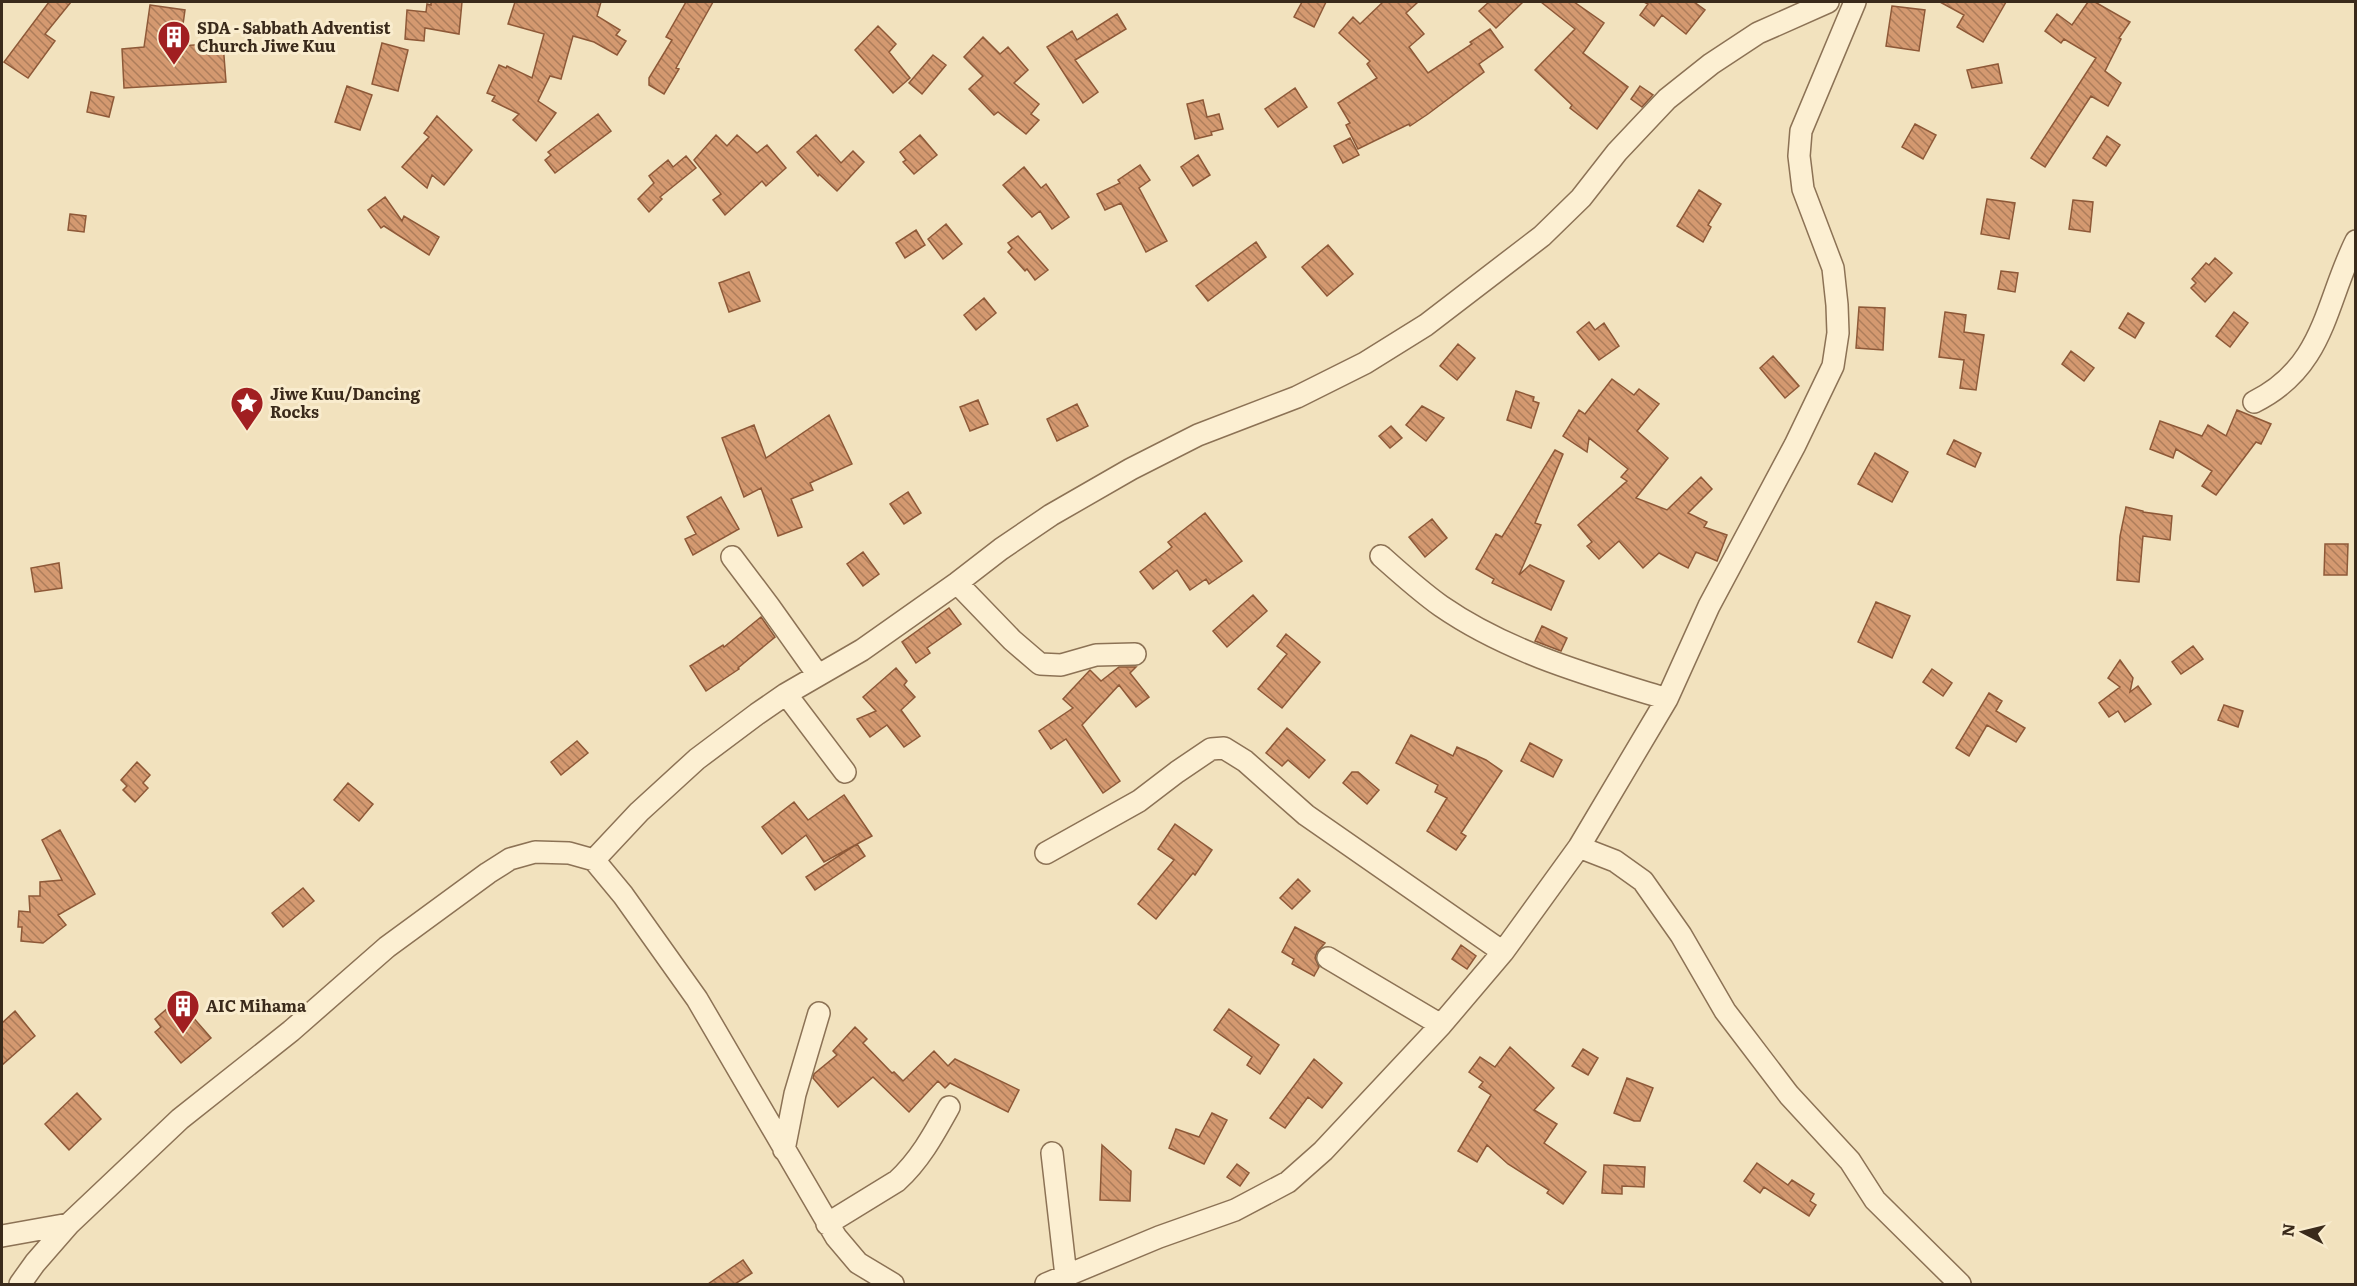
<svg xmlns="http://www.w3.org/2000/svg" width="2357" height="1286" font-family="Literata,serif">
<style>
.building{fill:url(#building-back-hatch);stroke:#8e5938;stroke-width:1.5}
.lines{fill:none;stroke-linecap:round;stroke-linejoin:round}
.minor-casing{stroke:#8c7255;stroke-width:24}
.minor{stroke:#fcefd2;stroke-width:21}
.labels{text-anchor:middle;stroke-width:6;stroke-linejoin:round;paint-order:stroke}
.poi-label{font-size:16px;font-weight:bold;fill:#3a2a1b;stroke:#f9ecce;text-anchor:start}
</style>
<defs>
<pattern id="building-back-hatch" width="6" height="6" patternUnits="userSpaceOnUse" patternTransform="scale(1.5)"><rect width="6" height="6" fill="#d49970"/><path d="M-1 5l2 2M0 0l6 6M5-1l2 2" fill="none" stroke="#ad7d5b"/></pattern>
</defs>
<rect width="100%" height="100%" fill="#f2e2be"/>
<path class="building" d="M49 2H71L45 34 55 41 28 78 4 62Z
M431 2H462L459 34 425 28 424 41 405 39 407 10 426 12 427 4 431 5Z
M515 2H601L597 16 620 30 616 35 626 41 617 55 594 42 573 36 561 79 550 76 538 101 556 113 536 141 513 120 519 114 492 101 495 96 487 93 499 65 506 68 507 66 532 78 544 34 508 24Z
M686 2H713L676 68 679 69 664 94 649 85V78L672 40 666 37Z
M1302 2H1326L1314 27 1294 17Z
M1383 2H1418L1406 13 1424 34 1409 47 1428 73 1472 44 1470 42 1490 29 1503 47 1479 64 1484 72 1428 114 1410 126 1409 124 1358 149 1346 125 1350 123 1338 103 1377 78 1367 64 1370 61 1339 33 1353 17 1360 24Z
M1489 2H1523L1496 28 1479 11Z
M1541 2H1574L1604 23 1583 53 1628 87 1597 129 1570 108 1572 105 1535 70 1575 29Z
M1644 2H1694L1705 10 1686 34 1662 15 1654 26 1640 15 1648 4Z
M1940 2H2006L1983 42 1957 27 1964 15Z
M2088 2H2095L2130 22 2119 38 2121 39 2105 71 2121 83 2108 106 2091 96 2045 167 2031 158 2096 58 2064 39 2061 43 2045 31 2057 14 2072 25Z
M150 5 185 10 180 46 223 43 226 82 124 88 122 49 144 47Z
M1892 6 1925 10 1919 51 1886 46Z
M1117 14 1126 29 1075 60 1098 92 1083 103 1047 47 1072 31 1077 40Z
M878 26 896 44 889 52 910 78 893 93 855 50Z
M983 37 1000 54 1008 47 1028 70 1014 83 1039 104 1031 114 1039 120 1026 134 998 112 994 115 969 89 983 76 964 57Z
M382 43 408 50 398 91 372 84Z
M933 55 946 65 922 94 909 83Z
M1998 64 2002 83 1972 88 1967 70Z
M347 86 372 95 360 130 335 122Z
M1640 86 1653 95 1642 107 1631 99Z
M1295 88 1307 107 1278 127 1265 109Z
M91 92 114 97 109 117 87 112Z
M1203 100 1207 117 1219 114 1223 129 1211 132 1212 135 1195 139 1187 104Z
M598 114 611 131 555 173 545 160 551 155 548 152Z
M437 116 472 150 444 185 432 175 427 188 402 167 429 137 424 133Z
M1915 124 1936 135 1923 159 1902 147Z
M716 135 727 146 737 135 757 153 767 145 786 168 766 186 762 181 725 215 713 200 721 194 694 160Z
M816 135 841 163 853 151 864 162 837 191 819 174 818 176 797 152Z
M920 135 937 155 914 174 903 162 906 160 900 152Z
M2107 136 2120 145 2106 166 2093 158Z
M1350 138 1359 155 1343 163 1334 146Z
M1198 155 1210 175 1193 186 1181 167Z
M686 156 696 168 660 197 662 199 649 212 638 199 654 183 649 176 668 160 673 167Z
M1140 165 1150 180 1139 188 1167 241 1146 252 1121 203 1105 210 1097 194 1120 183 1118 180Z
M1024 167 1041 188 1046 184 1069 217 1052 229 1040 211 1032 217 1003 185Z
M1699 190 1721 204 1708 225 1711 227 1703 242 1677 226Z
M385 197 402 221 404 216 439 237 429 255 384 226 381 228 368 210Z
M1987 199 2015 203 2009 239 1981 234Z
M2073 200 2093 202 2090 232 2069 229Z
M70 214 86 216 84 232 68 230Z
M946 224 962 244 943 259 928 239Z
M916 230 925 245 905 258 896 243Z
M1018 236 1048 270 1035 280 1027 269 1025 271 1008 252 1012 248 1008 243Z
M1256 242 1266 257 1208 301 1196 286Z
M1328 245 1353 274 1327 296 1302 267Z
M2215 258 2232 273 2205 302 2191 288 2196 283 2192 279 2206 263 2209 265Z
M2001 271 2018 273 2015 292 1998 289Z
M749 272 760 301 729 312 719 283Z
M984 298 996 313 976 330 964 315Z
M1859 307 1885 308 1883 350 1856 348Z
M1945 312 1966 315 1964 332 1984 335 1976 390 1960 388 1964 360 1939 357Z
M2234 312 2248 323 2230 347 2216 336Z
M2128 313 2144 323 2135 338 2119 328Z
M1589 322 1595 330 1604 323 1619 346 1599 360 1577 332Z
M1458 344 1475 358 1457 380 1440 366Z
M2071 351 2094 368 2084 381 2062 364Z
M1773 356 1799 386 1785 398 1760 368Z
M1612 379 1634 395 1639 389 1659 404 1637 431 1668 458 1636 498 1667 510 1701 477 1712 489 1688 513 1707 522 1704 527 1727 535 1717 561 1696 552 1688 568 1659 553 1643 568 1619 541 1599 559 1587 546 1592 542 1578 525 1627 481 1621 477 1628 469 1589 438 1587 452 1563 436 1579 410 1585 414Z
M1516 391 1534 397 1533 401 1539 403 1531 428 1507 420Z
M978 400 988 424 970 431 960 407Z
M1077 404 1088 426 1057 441 1047 419Z
M1422 406 1444 418 1426 441 1406 425Z
M2237 410 2271 424 2261 444 2256 442 2216 495 2202 486 2212 471 2176 449 2173 458 2150 449 2160 421 2202 436 2208 425 2226 436Z
M829 415 852 464 810 483 813 490 791 499 802 527 778 536 761 488 744 497 722 438 754 425 766 458Z
M1391 426 1402 438 1390 448 1379 436Z
M1954 440 1981 453 1975 467 1947 454Z
M1555 450 1563 454 1535 523 1541 525 1519 575 1530 565 1564 581 1551 610 1492 583 1494 579 1476 569 1496 534 1502 537Z
M1875 453 1908 472 1892 502 1858 484Z
M908 492 921 513 904 524 890 504Z
M721 497 739 529 693 555 685 539 696 534 687 517Z
M2126 507 2143 511V512L2172 516 2170 540 2143 536 2139 582 2117 580 2120 536Z
M1205 513 1242 561 1209 584 1206 579 1190 590 1177 570 1153 589 1140 572 1172 547 1168 542Z
M1432 519 1447 538 1425 557 1409 537Z
M2325 544H2348L2347 575H2324Z
M863 552 879 574 863 586 847 564Z
M59 563 62 588 35 592 31 568Z
M1253 595 1267 611 1227 647 1213 631Z
M1876 602 1910 616 1892 658 1858 642Z
M949 608 961 624 927 648 930 653 916 663 902 642Z
M761 617 775 637 738 668 739 669 706 691 690 666 723 645 724 647Z
M1542 626 1567 638 1561 651 1535 641Z
M1286 634 1320 662 1282 708 1258 689 1287 654 1277 646Z
M2193 646 2203 659 2181 674 2172 662Z
M2120 660 2133 678 2130 692 2138 686 2151 704 2125 722 2118 711 2109 717 2099 703 2120 687 2108 678Z
M1136 667 1130 673 1149 697 1136 707 1119 685 1082 725 1120 781 1103 793 1066 739 1051 749 1039 731 1073 708 1063 699 1090 670 1101 681 1119 667Z
M896 668 907 681 904 685 915 697 901 710 920 736 904 747 887 725 870 737 857 719 876 711 863 697Z
M1932 669 1952 683 1943 696 1923 682Z
M1989 693 2002 701 1996 711 2025 728 2016 742 1987 725 1969 756 1956 748Z
M2224 705 2243 711 2238 727 2218 720Z
M1287 728 1325 760 1309 778 1288 760 1282 766 1266 753Z
M1411 735 1453 756 1457 747 1486 760 1502 771 1461 833 1466 836 1456 850 1427 831 1447 798 1435 792 1438 785 1396 763Z
M577 741 588 753 561 775 551 762Z
M1530 743 1562 760 1553 777 1521 761Z
M137 762 150 775 143 783 148 788 135 802 123 790 127 786 121 780Z
M1352 772H1358L1379 790 1367 804 1343 783Z
M348 783 373 804 359 821 334 800Z
M844 795 872 836 824 862 806 835 782 854 762 827 794 802 808 820Z
M1175 824 1212 850 1195 875 1193 873 1156 919 1138 904 1174 860 1158 849Z
M60 830 95 894 58 915 66 925 43 943 21 941 22 927H18L19 911 30 912 29 896H40V882L62 880 42 840Z
M857 844 865 856 815 890 806 877Z
M1298 879 1310 891 1292 909 1280 898Z
M303 888 314 901 283 927 272 913Z
M1295 927 1325 943 1317 952 1315 958 1319 967 1314 976 1292 964 1294 959 1282 952Z
M1461 945 1476 956 1467 969 1452 959Z
M169 1007 175 1014 184 1007 211 1038 181 1063 155 1032 161 1027 155 1019Z
M1229 1009 1279 1045 1260 1074 1247 1065 1252 1057 1214 1030Z
M15 1011 35 1036 2 1065V1023Z
M855 1027 867 1039 863 1043 892 1073 894 1072 903 1081 934 1051 948 1066 955 1059 1019 1090 1008 1112 950 1083 945 1088 938 1081 909 1112 873 1077 838 1107 813 1078 814 1074 837 1055 833 1051Z
M1510 1047 1554 1088 1534 1110 1557 1124 1544 1143 1586 1172 1563 1204 1547 1193 1549 1190 1508 1164 1487 1145 1477 1162 1458 1151 1491 1095 1479 1087 1483 1082 1469 1072 1480 1057 1495 1067Z
M1583 1049 1598 1058 1588 1075 1572 1066Z
M1314 1059 1342 1083 1322 1108 1308 1097 1285 1128 1270 1118Z
M1627 1078 1653 1088 1640 1121H1634L1614 1113Z
M77 1093 101 1119 69 1150 45 1124Z
M1212 1113 1227 1120 1204 1164 1169 1148 1176 1129 1199 1137Z
M1102 1145 1131 1171 1130 1201 1100 1200Z
M1757 1163 1788 1185 1792 1180 1814 1194 1810 1201 1816 1205 1809 1216 1764 1187 1760 1193 1744 1181Z
M1237 1164 1249 1173 1240 1186 1227 1177Z
M1604 1165 1645 1167 1644 1187 1622 1186V1194L1602 1193Z
M743 1260 752 1273 735 1284H708Z"/>
<g class="lines">
<g class="minor-casing">
<path id="minor" d="M2254 402C2325 367 2325 303 2356 241
M1381 556C1400 573 1420 591 1441 606 1509 653 1589 675 1667 699
M732 557 769 606 818 675
M957 583 1012 640 1040 664 1061 665 1096 655 1135 654
M786 694 845 772
M1579 847 1615 861 1643 881 1681 935 1725 1011 1789 1095 1850 1161 1875 1200 1960 1284
M1046 853 1139 801 1177 772 1211 749 1224 748 1245 761 1306 815 1503 952
M594 860 639 812 697 759 757 714 786 694 862 650 957 583 1001 549 1051 515 1131 469 1198 435 1297 397 1365 363 1426 325 1542 236 1581 198 1617 152 1667 99 1711 64 1758 33 1828 2
M1328 958 1441 1025
M784 1150 795 1094 819 1013
M1052 1153 1066 1276
M827 1224 897 1181C920 1160 934 1134 949 1107
M2 1236 69 1224
M20 1284 35 1263 69 1224 180 1119 291 1031 387 947 488 873 510 859 535 852 569 853 594 860 623 895 697 999 836 1237 858 1263 893 1284
M1046 1284 1159 1237 1235 1210 1288 1182 1323 1151 1441 1025 1503 952 1579 847 1667 699 1709 606 1795 445 1833 366 1838 333 1837 305 1833 268 1803 189 1799 156 1801 131 1855 2"/>
</g>
<use href="#minor" class="minor"/>
</g>
<defs>
<g id="building-pin" transform="scale(1.725)"><path d="M0 17L-7.5 6A9.5 9.5 0 1 1 7.5 6Z" fill="#a11f21" stroke="#f9ecce"/><path d="M-4-6H4V6H1V3H-1V6H-4ZM-2.5-4.3h1.7v1.8h-1.7ZM.8-4.3h1.7v1.8H.8ZM-2.5-1h1.7V.8h-1.7ZM.8-1h1.7V.8H.8Z" fill="#fff"/></g>
<g id="sight-pin" transform="scale(1.725)"><path d="M0 17L-7.5 6A9.5 9.5 0 1 1 7.5 6Z" fill="#a11f21" stroke="#f9ecce"/><path d="M0-6L1.8-2.2L6-1.7L2.9 1.2L3.7 5.4L0 3.3L-3.7 5.4L-2.9 1.2L-6-1.7L-1.8-2.2Z" fill="#fff"/></g>
</defs>
<g fill-rule="evenodd">
<use href="#building-pin" x="174" y="37"/>
<use href="#sight-pin" x="247" y="403"/>
<use href="#building-pin" x="183" y="1006"/>
</g>
<g class="labels">
<g class="poi-label">
<text x="197" y="34">SDA - Sabbath Adventist<tspan x="197" dy="18">Church Jiwe Kuu</tspan></text>
<text x="270" y="400">Jiwe Kuu/Dancing<tspan x="270" dy="18">Rocks</tspan></text>
<text x="206" y="1012">AIC Mihama</text>
</g>
</g>
<rect width="2357" height="1286" fill="none" stroke="#3a2a1b" stroke-width="6"/>
<g transform="translate(2303 1232) rotate(277)" stroke="#f9ecce" stroke-width="4.5" paint-order="stroke">
<path d="M0-4.5L10 22L0 15L-10 22Z" fill="#3a2a1b"/>
<text y="-9" font-size="16" font-weight="bold" text-anchor="middle" fill="#3a2a1b">N</text>
</g>
</svg>
